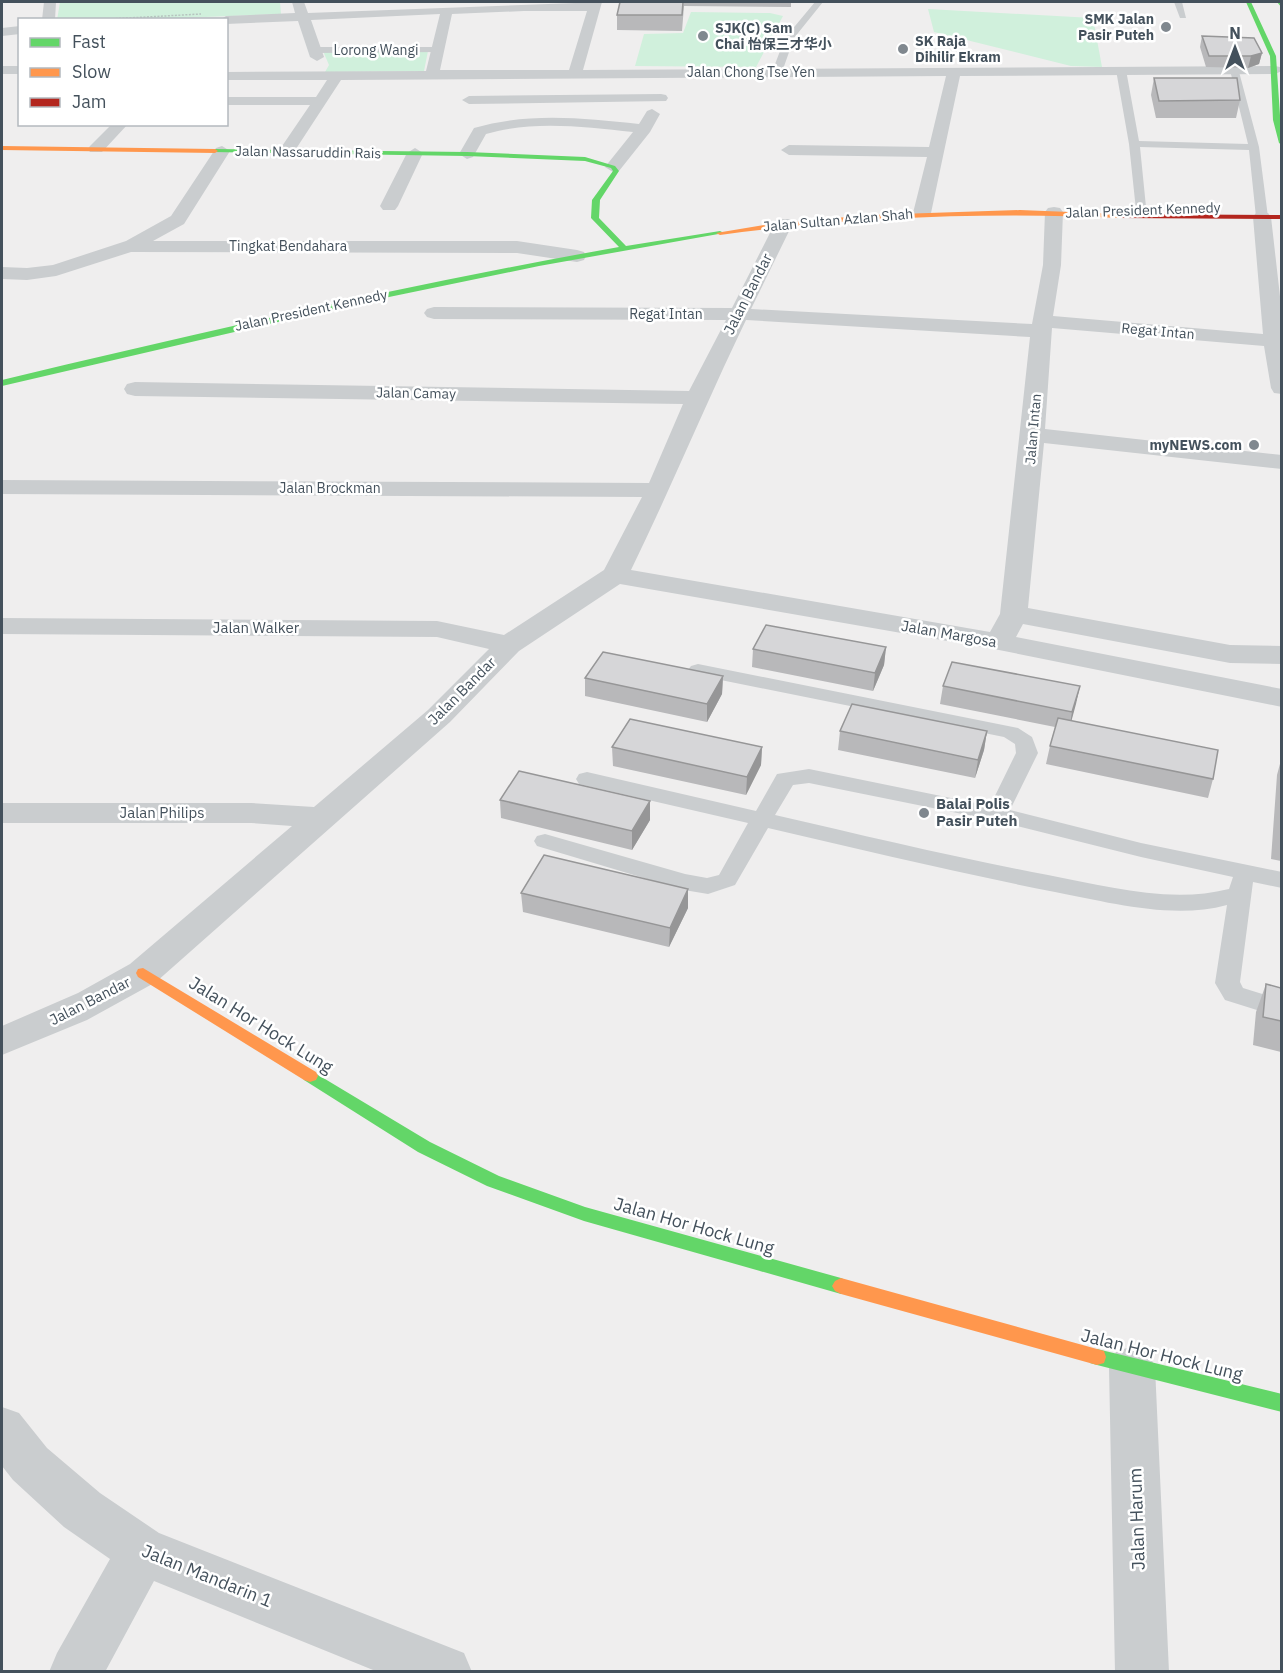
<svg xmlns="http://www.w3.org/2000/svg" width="1283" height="1673" font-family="'IBM Plex Sans','Noto Sans SC',sans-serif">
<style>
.green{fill:#d0f0dc}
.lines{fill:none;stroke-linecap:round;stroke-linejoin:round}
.path{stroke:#b6c4bf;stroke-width:1.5;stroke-dasharray:2 1.5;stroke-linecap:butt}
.lane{fill:#cacdcf;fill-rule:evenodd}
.street{fill:#cacdcf;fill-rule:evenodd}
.fast{fill:#63d668;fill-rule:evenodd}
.slow{fill:#ff974d;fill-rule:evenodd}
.jam{fill:#b3261e;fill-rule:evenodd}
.wall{fill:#b8b8ba}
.shaded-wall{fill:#969697}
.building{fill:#d6d6d8;stroke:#969697;stroke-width:1.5}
.poi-dot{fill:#80888f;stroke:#fff;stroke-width:2}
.labels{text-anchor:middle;stroke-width:5;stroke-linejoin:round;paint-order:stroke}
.far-poi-label{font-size:14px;font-weight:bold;fill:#44515c;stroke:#fff;text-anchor:end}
.far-street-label{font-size:14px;fill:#44515c;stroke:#fff}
.street-label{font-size:15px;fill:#44515c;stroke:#fff}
.poi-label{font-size:15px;font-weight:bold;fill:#44515c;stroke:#fff;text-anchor:start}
.near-street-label{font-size:18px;fill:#44515c;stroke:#fff}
</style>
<rect width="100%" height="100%" fill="#efeeee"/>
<path class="green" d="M60 2H280L281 14 154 19 57 20Z
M928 9 1093 18 1102 67 1071 66 934 32Z
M691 12 770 13 783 16 756 67 635 66 644 34 683 33Z
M323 51H428L424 71 325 72 329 65Z"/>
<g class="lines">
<path class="path" d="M91 20 201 14"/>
<path class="lane" d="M815 2H823L794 38 782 72 774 74 772 72 785 38Z
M1174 2H1182L1186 18H1180Z
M438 47 443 50 441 52 315 53 310 50 315 47Z
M1121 67 1126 70 1139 141 1248 144 1230 70 1238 68 1259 147 1268 217 1266 220H1258L1256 217 1249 150 1140 147 1146 207 1140 211 1136 210 1129 144 1116 70Z
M698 664 1018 728 1032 737 1038 753 1010 810 1141 843 1282 872V888L1253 882 1240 982 1243 988 1282 1000V1018L1225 1000 1215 983 1227 905C1172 920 1108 902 1055 892 958 873 863 850 768 828L735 885 708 894 684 890 537 846 534 841 537 836 545 834 685 874 707 878 719 875 748 823 579 784 576 779 579 774 587 772 756 811 777 774 809 769 990 806 1016 753 1015 744 1004 737 691 674 688 670 691 666ZM809 783 997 821 1141 857 1233 877 1229 889C1170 904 1106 886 1048 875 957 858 866 836 775 815L793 785Z"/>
<path class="street" d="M44 2H56L55 20H42Z
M292 2H304L308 13 602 2 583 70 1275 66 1280 67 1282 71 1275 74 960 76 931 213 928 217H916L913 213 927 157 789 155 781 150 789 145 929 147 946 76 341 80 292 155H280L278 152 310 105H226V97H316L327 80H226V72L426 71 440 14 311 20 324 57 317 61 310 57 298 21 226 24V20H220L226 16 295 13ZM524 11H587L569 70H440L452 14Z
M20 26V34L2 36V28Z
M2 66H20V74H2Z
M661 94 666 95 668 98 666 101 469 104 462 100 469 96Z
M652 109 660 114 650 132 619 171 613 172 605 167 633 132C584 127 534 120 486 134L473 157 467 159 459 154 474 128C529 112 583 118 639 124L647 111Z
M112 124H128L102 152H90L88 149 90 146Z
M222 146 230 151 184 224 153 241H517L577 250 584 252 586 256 584 260 577 262 517 253 131 252 56 276 27 280 2 279V267L27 268 53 265 126 241 171 216 216 148Z
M415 148 423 153 398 206 395 210H383L380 206 407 153Z
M1054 207 1060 208 1063 212 1061 265 1053 316 1263 334 1253 217 1256 213H1268L1271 217 1282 314V394L1274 393 1271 388 1264 346 1052 328 1045 429 1282 455V469L1044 443 1028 608 1230 645 1282 646V664L1230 663 1023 624 1016 637 1282 689V707L999 650 620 584 519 651 450 722 156 982 87 1020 2 1055V1026L78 993 130 964 292 826 251 823H2V803H251L314 807 428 710 489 649 437 637 2 634V618L437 621 504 635 604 570 642 497 2 494V480L649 483 683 404 135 396 127 394 124 389 127 384 135 382 689 391 726 320 434 319 427 317 424 313 427 309 434 307 732 308 775 223 778 219H790L793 223 751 309 1032 324 1043 265 1045 212 1048 208ZM746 320 1030 337 1000 614 990 632 631 570C671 488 706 403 746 320Z
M1132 1346 1148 1352 1155 1367 1169 1672H1115L1109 1367 1116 1352Z
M2 1407 19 1413 47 1448 100 1493 159 1533 464 1653 472 1672H378L154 1581 105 1672H49L57 1653 110 1559 64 1527 13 1480 2 1466Z"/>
<path class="fast" d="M1246 2H1251L1276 56 1282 145 1279 143 1273 120 1270 56Z
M1277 2H1282V8Z
M215 149 467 152 585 157 615 166 619 171 600 200 599 218 626 246 720 231 724 233 539 266 360 303 2 386V380C206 331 411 284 619 247L591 218 592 200 613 171 611 168 585 161 467 156 213 152Z
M310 1070 430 1142 499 1176 585 1207 841 1278 847 1281 850 1286 847 1291 841 1294 584 1221 487 1186 418 1152 304 1080 302 1076 304 1072Z
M1097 1349 1282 1394V1412L1097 1365 1090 1363 1088 1357 1090 1351Z"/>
<path class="slow" d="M2 146 215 149 218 151 215 153 2 150Z
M1020 210 1120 214 1124 216 1120 218C986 212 853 217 720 235L716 233 770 224 869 215Z
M143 968 316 1072 318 1076 316 1080 310 1082 304 1080 138 977 136 973 138 969Z
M841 1278 1097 1349 1104 1351 1106 1357 1104 1363 1097 1365 841 1294 835 1291 832 1286 835 1281Z"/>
<path class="jam" d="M1117 214 1282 215V219L1120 218 1116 216Z"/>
</g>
<path class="wall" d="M620 2H791V7L684 6 682 31 617 30V15Z
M1202 36 1262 53 1259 64 1248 68 1206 67 1200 47Z
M1154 78 1240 100 1236 118H1156L1151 95Z
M886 647 884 665 873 691 752 667 753 649Z
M723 676 722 694 707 722 585 696V678Z
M943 686H1080L1071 721 1213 779 1208 798 1046 764 1050 746 1055 727 940 704Z
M840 731H987L984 750 975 778 838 750Z
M612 747H762L761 765 746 795 613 766Z
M1281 760V861L1271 859 1277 775Z
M500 800 650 801V820L632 850 501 818Z
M688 889V908L669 947 523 912 521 893Z
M1266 984 1281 988V1052L1253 1045 1256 1012Z"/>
<path class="shaded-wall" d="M1262 53 1259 64 1248 68 1251 56Z
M886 647 884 665 873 691 875 673Z
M723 676 722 694 707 722V704Z
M1080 686 1076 704 1069 730 1072 712Z
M987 731 984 750 975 778 978 760Z
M762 747 761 765 746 795 747 777Z
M650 801V820L632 850V831Z
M688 889V908L669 947 670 928Z"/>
<path class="building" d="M620 2H683L682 15H617Z
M1202 36 1254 38 1262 53 1251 56H1209Z
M1154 78H1237L1240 100 1159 101Z
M766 625 886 647 875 673 753 649Z
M603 652 723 676 707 704 585 678Z
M952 662 1080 686 1072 712 943 686Z
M852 704 987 731 978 760 840 731Z
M1058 718 1218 750 1213 779 1050 746Z
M630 719 762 747 747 777 612 747Z
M519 771 650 801 632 831 500 800Z
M544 855 688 889 670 928 521 893Z
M1266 984 1281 988V1021L1263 1017Z"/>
<g class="poi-dot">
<circle cx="1166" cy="27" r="6"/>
<circle cx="703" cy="36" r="6"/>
<circle cx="903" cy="49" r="6"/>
<circle cx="1254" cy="445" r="6"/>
<circle cx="924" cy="813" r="6"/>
</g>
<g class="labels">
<g class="far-poi-label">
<text x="1154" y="24">SMK Jalan<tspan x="1154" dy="16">Pasir Puteh</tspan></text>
<text x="715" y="33" text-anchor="start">SJK(C) Sam<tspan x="715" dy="16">Chai 怡保三才华小</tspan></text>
<text x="915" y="46" text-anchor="start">SK Raja<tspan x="915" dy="16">Dihilir Ekram</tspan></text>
<text x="1242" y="450">myNEWS.com</text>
</g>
<g class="far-street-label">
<text x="376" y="55">Lorong Wangi</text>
<text x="751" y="77">Jalan Chong Tse Yen</text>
<text transform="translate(308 152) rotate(1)" y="5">Jalan Nassaruddin Rais</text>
<text transform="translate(1143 210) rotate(-2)" y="5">Jalan President Kennedy</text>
<text transform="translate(838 220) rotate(-5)" y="5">Jalan Sultan Azlan Shah</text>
<text x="288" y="251">Tingkat Bendahara</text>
<text transform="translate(311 310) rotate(-12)" y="5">Jalan President Kennedy</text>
<text x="666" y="319">Regat Intan</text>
<text transform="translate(1158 331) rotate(5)" y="5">Regat Intan</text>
<text transform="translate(416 393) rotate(1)" y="5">Jalan Camay</text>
<text transform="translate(1033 429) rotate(-85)" y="5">Jalan Intan</text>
<text x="330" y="493">Jalan Brockman</text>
</g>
<g class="street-label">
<text transform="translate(748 294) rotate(-63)" y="5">Jalan Bandar</text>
<text x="256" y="633">Jalan Walker</text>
<text transform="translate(949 634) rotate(10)" y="5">Jalan Margosa</text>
<text transform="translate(462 691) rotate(-45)" y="5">Jalan Bandar</text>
<text x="162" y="818">Jalan Philips</text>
<text transform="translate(90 1001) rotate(-27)" y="5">Jalan Bandar</text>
</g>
<g class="poi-label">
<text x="936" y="809">Balai Polis<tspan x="936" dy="17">Pasir Puteh</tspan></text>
</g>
<g class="near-street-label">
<text transform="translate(261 1025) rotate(32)" y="6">Jalan Hor Hock Lung</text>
<text transform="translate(694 1226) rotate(16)" y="6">Jalan Hor Hock Lung</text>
<text transform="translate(1162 1355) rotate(14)" y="6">Jalan Hor Hock Lung</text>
<text transform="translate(1137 1519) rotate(-92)" y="6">Jalan Harum</text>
<text transform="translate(207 1576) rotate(22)" y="6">Jalan Mandarin 1</text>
</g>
</g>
<rect width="1283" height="1673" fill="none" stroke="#44515c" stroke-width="6"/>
<rect x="18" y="18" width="210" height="108" fill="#ffffff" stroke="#b4b9be" stroke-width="1.5"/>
<rect x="30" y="38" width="30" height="9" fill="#63d668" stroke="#b4b9be" stroke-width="1.5"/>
<text x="72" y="48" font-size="18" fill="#44515c">Fast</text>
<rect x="30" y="68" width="30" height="9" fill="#ff974d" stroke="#b4b9be" stroke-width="1.5"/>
<text x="72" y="78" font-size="18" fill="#44515c">Slow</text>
<rect x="30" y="98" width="30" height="9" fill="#b3261e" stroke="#b4b9be" stroke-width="1.5"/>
<text x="72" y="108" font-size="18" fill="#44515c">Jam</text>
<g transform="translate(1235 48)" stroke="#ffffff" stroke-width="4.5" paint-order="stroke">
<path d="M0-4.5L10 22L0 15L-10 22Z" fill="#44515c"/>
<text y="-9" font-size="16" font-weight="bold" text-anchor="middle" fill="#44515c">N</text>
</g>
</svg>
